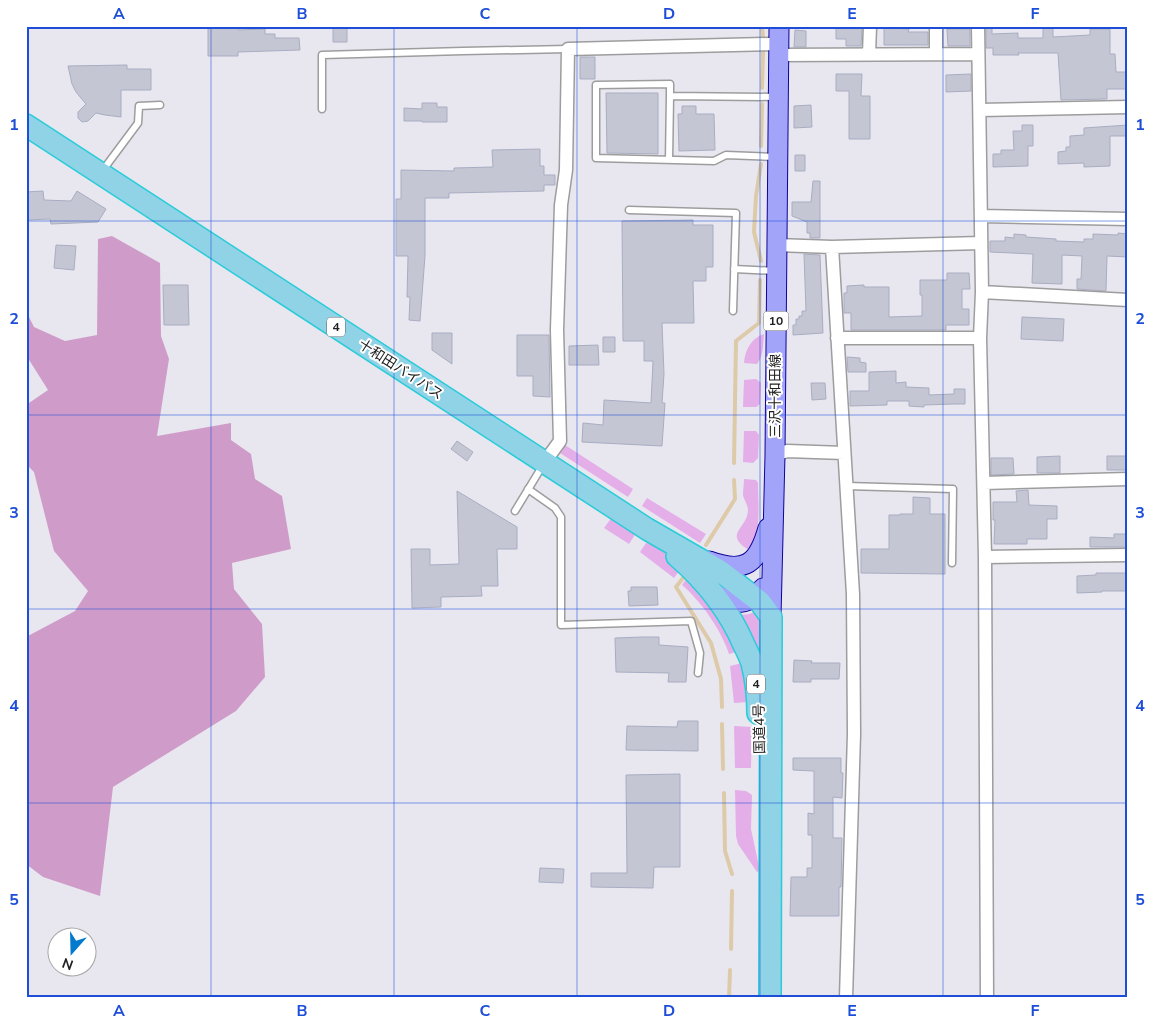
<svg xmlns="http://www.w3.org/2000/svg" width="1154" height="1024" font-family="'Nunito Sans','Noto Sans JP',sans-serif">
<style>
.grass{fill:#e4aee9}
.forest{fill:#cf9cc9}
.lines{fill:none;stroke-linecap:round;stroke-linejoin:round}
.stream{stroke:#ddcaa8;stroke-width:4}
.building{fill:#c4c6d3;stroke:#a9adc2}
.lane-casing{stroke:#9d9d9d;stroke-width:9}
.street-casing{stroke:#9d9d9d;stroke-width:15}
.primary-casing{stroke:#0f039a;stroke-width:21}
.highway-casing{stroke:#2accd8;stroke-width:24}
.lane{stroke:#fff;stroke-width:6}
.street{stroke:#fff;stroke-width:12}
.primary{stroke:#a2a4fa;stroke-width:19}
.highway{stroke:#90d2e6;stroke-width:21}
.grid{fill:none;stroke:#1d4ed8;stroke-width:1;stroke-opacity:0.55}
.labels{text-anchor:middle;stroke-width:4;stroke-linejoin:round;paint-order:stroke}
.shield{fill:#fff;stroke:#636363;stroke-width:1}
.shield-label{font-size:12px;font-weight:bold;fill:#202020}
.street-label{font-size:14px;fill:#202020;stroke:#fff}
.neatline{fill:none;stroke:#1d4ed8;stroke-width:2}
.grid-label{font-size:16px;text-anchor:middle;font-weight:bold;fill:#1d4ed8}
</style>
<rect width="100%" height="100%" fill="#e8e7f0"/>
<path class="grass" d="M764 334C763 344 764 355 757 364L744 363C745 350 751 338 764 334Z
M756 379 761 383 760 404 756 407H743L744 380Z
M744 431H756L759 435 758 458 753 463 743 462Z
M565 445 633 489 628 497 560 453Z
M744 479 756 480 758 483C758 503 762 534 749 550 722 534 748 528 748 510 748 505 744 500 743 495 743 490 744 484 744 479Z
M647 498 706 534 700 543 642 506Z
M612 517 636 533 629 544 604 528Z
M646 543 654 544 682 567 674 578 640 552Z
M689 575 740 651 729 654C722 631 700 600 682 585Z
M754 612 759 613V659L737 614C743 615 748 615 754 612Z
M742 663 749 702 734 703 730 666Z
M734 726 752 727 751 768H735Z
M735 790 746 791 752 795 751 829 760 871 757 872 738 844 736 836Z"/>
<path class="forest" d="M112 236 160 263 161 336 169 359 157 436 231 423V440L251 454 255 479 282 496 291 549 232 563 234 589 262 624 265 677 236 711 113 787 100 896 43 877 26 864V637L75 611 88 591 54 551 34 472 26 464V405L48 390 26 355V311L34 327 65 341 97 335 98 239Z"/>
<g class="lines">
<path class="stream" d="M762 26 763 37
M762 88 763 52
M761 146 762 104
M761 261 754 232 756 196 761 164
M734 463 736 341 759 323 760 280
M706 545 735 499 734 480
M686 574 676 587 711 643 721 679 722 707
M722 724 723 769
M724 793 725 851 732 874
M731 949 732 891
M729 998 730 970"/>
</g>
<path class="building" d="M208 26H238V30L265 29V34H275V38H299L300 50 238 52V56H208Z
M333 26H347V42H333Z
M836 26H851V28H862L861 46H846V39H836Z
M1043 26H1053V37L1090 35V29H1110V54H1115L1116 72H1128V89H1107V99L1061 100 1058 53H1018L1019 55H993V48H986V28H992V34L1018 33V38H1043Z
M884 28 909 29 908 32H928V45H884Z
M947 29H970V46H948Z
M795 30 806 31V47H794Z
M580 57H595V79H580Z
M127 65V69H151V90H121V117L105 115 96 113 88 121 82 122 78 118V112L86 104 76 92 72 84 68 66Z
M836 74H862L861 96H870V139H849V91H836Z
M971 74V91L946 92V75Z
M606 93H658V154L607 153Z
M422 103H437V107H447V122H422V121H404V108L422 109Z
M811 105 812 127 794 128V106Z
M682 106H696V114H714L715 150 679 151 678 114H682Z
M1022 125H1033V146H1028V166L993 167V154H1001V150H1014L1013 131H1022Z
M1128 125V136H1110V166L1084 167V163L1058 164V152L1066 151V147H1070V136L1084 135V128Z
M540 149V166H544V175H555V185H544V191L449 193V198H425V256L420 321 409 320 410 297H407L408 256H396V199H401V170L454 171V168L493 167 492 150Z
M795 155H805V171H795Z
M813 181H820V238H810V233H807V222L792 216V202H811Z
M43 191 44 200 71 201 77 191 106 209 98 222 51 224 50 219 26 220V192Z
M693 220V225H713V267H706V281H693L694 323H662L664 374 662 403H665L662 446 582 442 583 423 603 425 604 400 651 403 653 361H644V341H623L622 221Z
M1118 233 1128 234V257L1107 256 1106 291 1077 289V279H1081L1082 256 1062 255V284L1032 283 1033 254 990 252V241H1005V237L1014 238V234L1026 235V237L1056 239V241L1084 242V239H1093V234L1118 235Z
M56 245 76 246 74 270 54 268Z
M804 254 820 255 823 333 793 335V325H796V319H799V316H802V311H806Z
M947 273H969L970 289H962V309H969V325H946V330H851V313H844V293H847V286L864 285V287H889V317L922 316V295H920V280H947Z
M163 285H188L189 325H164Z
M1022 317 1064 319 1063 341 1021 339Z
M432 333H452V364L432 350Z
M517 335H549L550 397 533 396V376H517Z
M603 337H615V352H603Z
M598 345 599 365H569V346Z
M847 357 860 358V362L866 363V372H848Z
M896 371V383L906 382V387L929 388V395L954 394V389H965V404H954L924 405V407L909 406V401H887V405L850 406V391H869V372Z
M811 383H825L826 399 812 400Z
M457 441 473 452 467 461 451 449Z
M1060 456V473H1037V457Z
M1107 456H1128V470H1107Z
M991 458H1013L1014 474 991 475Z
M1028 490 1029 505 1057 506V519H1047V539H1027V544H994L995 520H993V502H1017L1016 491Z
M457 491 517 527V549H497L498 586H481L482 596 441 597V607L412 608 411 549H430V565L459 564Z
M913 497 930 498V514H945V574L861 573V549H889V515H900V514H913Z
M1114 534H1128V547H1090V537L1114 538Z
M1096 573H1128V591H1102V592L1077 593V576L1096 575Z
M631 587H657L658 605 629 606 628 591H631Z
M642 637H659V645L688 647 686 682H668L669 673 616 672 615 638Z
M794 660 812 661 811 663H840L839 679H811V682H793Z
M678 721H698V751L626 750 627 726 677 727Z
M793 758H841V773H843L842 798 833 797V838H842L841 887H839V916H790L791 877H807V868H812V835H808V813L814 814V771L793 770Z
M680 774V867H654L653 888 591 887V873H627L626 775Z
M540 868 564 869 563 883 539 882Z"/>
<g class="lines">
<g class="lane-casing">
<path id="lane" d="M322 109V55L463 51 568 49
M776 157 726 155 714 161 596 158V85L670 84V96L776 97
M669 160 670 96
M103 170 138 123 139 106 160 105
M629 210 736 213 733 311
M734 269 775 271
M846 486 953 489 952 563
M528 489 555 508 561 517V625L691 621 700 653 698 673
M515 511 543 465"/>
</g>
<g class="street-casing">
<path id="street" d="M936 26V53
M978 26 982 292 980 338 985 557 987 998
M869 54 870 26
M779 55 978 54
M980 110 1128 107
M981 216 1128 219
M776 245 832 247 981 243
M832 247 853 594 854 734 846 998
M982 292 1128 300
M837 338H980
M775 455 787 451 844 453
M544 463 560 441 557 330 561 205 566 170 568 49 769 44 779 45
M984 483 1128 479
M985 557 1128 555"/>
</g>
<g class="primary-casing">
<path id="primary" d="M709 561C745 574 758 564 768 528
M715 594C735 605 748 607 763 588
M771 617 775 455 779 26"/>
</g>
<g class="highway-casing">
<path id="highway" d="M26 125 647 529 720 571 760 602 771 617 770 998
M677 556C706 581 729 610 744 645 747 651 750 657 752 663 756 679 758 696 758 713"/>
</g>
<use href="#lane" class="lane"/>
<use href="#street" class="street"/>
<use href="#primary" class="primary"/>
<use href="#highway" class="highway"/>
</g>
<path class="grid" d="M211 26V998M394 26V998M577 26V998M760 26V998M943 26V998M26 221H1128M26 415H1128M26 609H1128M26 803H1128"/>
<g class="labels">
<g class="shield">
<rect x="763.5" y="311.5" width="25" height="19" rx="4"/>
<rect x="327" y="317.5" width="18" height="19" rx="4"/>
<rect x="747" y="674.5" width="18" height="19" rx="4"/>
</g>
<g class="shield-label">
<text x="776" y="325">10</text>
<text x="336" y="331">4</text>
<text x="756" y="688">4</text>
</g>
<g class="street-label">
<text transform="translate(401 369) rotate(33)" y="5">十和田バイパス</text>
<text transform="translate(775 396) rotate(-90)" y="5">三沢十和田線</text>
<text transform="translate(759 729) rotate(-91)" y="5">国道4号</text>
</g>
</g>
<rect width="1154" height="1024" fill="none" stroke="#ffffff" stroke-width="55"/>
<g transform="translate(72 952) rotate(200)"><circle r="24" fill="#ffffff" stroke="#a6a6a6"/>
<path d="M0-4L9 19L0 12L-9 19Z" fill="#047acd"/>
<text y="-8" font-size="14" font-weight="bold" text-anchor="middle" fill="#202020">N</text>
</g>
<rect x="28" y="28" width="1098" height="968" class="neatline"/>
<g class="grid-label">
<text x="119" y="19">A</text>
<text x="302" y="19">B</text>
<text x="485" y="19">C</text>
<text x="669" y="19">D</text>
<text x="852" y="19">E</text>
<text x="1035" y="19">F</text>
<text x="14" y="130">1</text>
<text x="1140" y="130">1</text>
<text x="14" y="324">2</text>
<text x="1140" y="324">2</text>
<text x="14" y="518">3</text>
<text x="1140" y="518">3</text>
<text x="14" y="711">4</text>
<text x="1140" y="711">4</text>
<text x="14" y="905">5</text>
<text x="1140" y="905">5</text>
<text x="119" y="1016">A</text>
<text x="302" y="1016">B</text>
<text x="485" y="1016">C</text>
<text x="669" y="1016">D</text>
<text x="852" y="1016">E</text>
<text x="1035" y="1016">F</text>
</g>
</svg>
